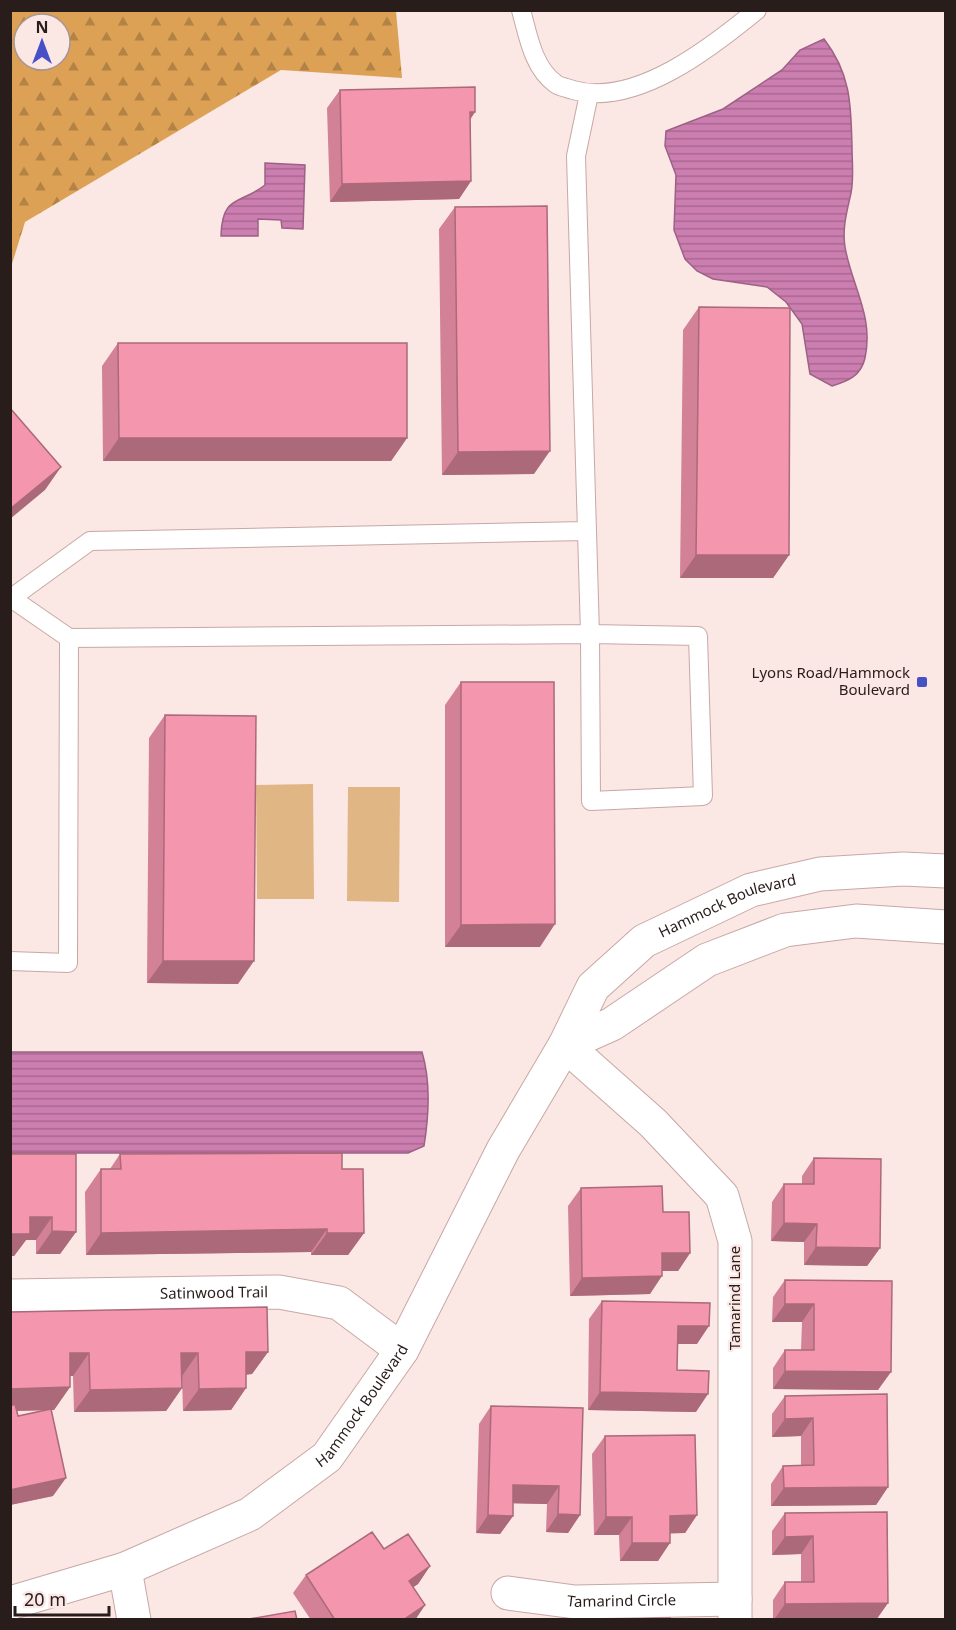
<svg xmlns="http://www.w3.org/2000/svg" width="956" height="1630" font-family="'Noto Sans',sans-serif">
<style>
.forest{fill:url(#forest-firs);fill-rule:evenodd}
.park{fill:#e1b685}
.water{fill:url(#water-rules);stroke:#9c6184;stroke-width:1.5}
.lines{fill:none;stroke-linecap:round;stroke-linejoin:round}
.service-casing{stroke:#c7a8a4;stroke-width:20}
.minor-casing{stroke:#c7a8a4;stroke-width:35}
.service{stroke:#fff;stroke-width:18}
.minor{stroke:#fff;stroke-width:33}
.wall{fill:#d28196;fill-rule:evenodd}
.shaded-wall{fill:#ab697a}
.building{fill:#f496ae;stroke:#ab697a;stroke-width:1.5}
.poi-dot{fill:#4750c6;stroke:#fbe7e4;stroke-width:2}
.labels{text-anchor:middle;stroke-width:4.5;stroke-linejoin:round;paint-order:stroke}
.poi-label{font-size:15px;fill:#291d1c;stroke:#fbe7e4;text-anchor:end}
.street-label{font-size:15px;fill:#291d1c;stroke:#fbe7e4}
</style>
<defs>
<pattern id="forest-firs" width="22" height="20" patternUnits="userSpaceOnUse" patternTransform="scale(1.5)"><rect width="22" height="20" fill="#dda156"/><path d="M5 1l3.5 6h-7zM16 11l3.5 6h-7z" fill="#b38346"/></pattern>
<pattern id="water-rules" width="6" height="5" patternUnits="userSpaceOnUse" patternTransform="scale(1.5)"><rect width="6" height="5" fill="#cd7eb1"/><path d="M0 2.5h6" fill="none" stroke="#a6678f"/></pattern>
</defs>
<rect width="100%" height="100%" fill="#fbe7e4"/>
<path class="forest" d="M11 10 396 11 402 78 281 70 25 222 11 267ZM24 24H60V60H24Z"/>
<path class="park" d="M313 784 314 899H257L256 785Z
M348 787H400L399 902 347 901Z"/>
<path class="water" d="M824 39C851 74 851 105 852 147 852 162 854 178 851 193 847 211 842 228 845 247 852 287 874 316 865 358 861 376 848 381 832 386L810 374 802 324 786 302 767 287 713 279 697 271 685 259 674 230 676 175 665 146 666 131 723 109 782 70 800 50Z
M265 163 305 165 303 229 282 228 281 220 258 219V236H221C222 194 240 205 265 185Z
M11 1052H422C431 1082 429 1115 424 1146L408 1153H11Z"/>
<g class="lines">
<g class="service-casing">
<path id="service" d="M521 10C528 35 533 68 556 84 560 87 568 88 573 90 635 108 712 47 757 10
M11 598 69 638
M10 599 90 541 586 531
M590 634 698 636 703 796 591 801Z
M10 961 68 963 69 638 590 634 576 156 589 94"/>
</g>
<g class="minor-casing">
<g id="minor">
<path d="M565 1045 653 1123 722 1196 735 1241V1620"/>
<path d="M565 1045 612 1024 707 960 785 930 856 921 946 927"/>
<path id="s1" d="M10 1296 279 1292 339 1303 402 1350"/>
<path d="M125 1569 134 1620"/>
<path id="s2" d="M508 1593 575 1602 735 1599"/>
<path id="s3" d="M10 1603 125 1569 250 1514 327 1457 402 1350 503 1150 565 1045 593 987 644 941 751 890 820 874 903 869 946 871"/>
</g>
</g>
<use href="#service" class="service"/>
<use href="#minor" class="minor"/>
</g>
<path class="wall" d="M340 90 475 112 470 120 471 181 459 199 330 202 327 108Z
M455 207 534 474 442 475 439 229Z
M699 307 789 555 773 578H680L683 330Z
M118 343 407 438 391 461H103L102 366Z
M461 682 540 947H445V705Z
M165 715 238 984 147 983 149 738Z
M10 1154 76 1232 60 1254H36V1240H26L14 1256H10Z
M120 1154 342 1169 364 1233 348 1255H311V1252L86 1255 85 1192 101 1169H110Z
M814 1158 880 1248 867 1266 804 1265V1242L771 1241 772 1202 784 1184H802V1176Z
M581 1188 663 1212 690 1253 678 1271H662L650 1294 570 1296 568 1206Z
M785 1280 892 1281 878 1390 773 1389V1368L785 1350H801L802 1322H772L773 1297Z
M602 1301 697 1344H677V1370L696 1412 588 1410 589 1319Z
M10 1312 268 1352 252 1374 246 1375V1388L231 1410 183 1411 182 1376H181L182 1388 166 1411 74 1412 73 1376H70V1387L54 1410H51L53 1496 10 1505ZM47 1410 18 1416 17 1411Z
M887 1394 888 1487 876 1505 771 1506V1484L783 1466 801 1465V1436L772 1437V1414L785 1396Z
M491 1406 583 1408 580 1515 568 1533 546 1532 547 1504 513 1503V1516L500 1534 476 1533 479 1424Z
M605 1436 697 1515 685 1533H670L658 1561H620L619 1535H594L592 1454Z
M887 1512 888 1603 876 1620H773V1600L785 1582H801V1554L772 1555V1531L785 1513Z
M384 1549 430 1566 418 1584 413 1587 425 1605 415 1620H311L293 1593 306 1575Z"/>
<path class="shaded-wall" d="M470 112H475L462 130Z
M471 181 459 199 330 202 342 184Z
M119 438H407L391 461H103Z
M550 451 534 474 442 475 458 452Z
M61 467 45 490 10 519V509Z
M696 555H789L773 578H680Z
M555 924 540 947H445L461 925Z
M163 961H254L238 984 147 983Z
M30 1217H52L36 1240H26L14 1256H10V1234Z
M784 1223 817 1224 804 1242 771 1241Z
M327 1229 311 1252 86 1255 101 1233Z
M52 1231 76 1232 60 1254H36Z
M327 1233H364L348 1255H311Z
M816 1247 880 1248 867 1266 804 1265Z
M662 1253H690L678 1271H649Z
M662 1276 650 1294 570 1296 582 1278Z
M785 1304H814L802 1322H772Z
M678 1326H709L697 1344H665Z
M246 1352H268L252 1374 230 1375Z
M70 1353H89L73 1376H54Z
M181 1353H198L182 1376H165Z
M785 1371 891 1372 878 1390 773 1389Z
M70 1387 54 1410 10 1411V1389Z
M182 1388 166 1411 74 1412 90 1390Z
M246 1388 231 1410 183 1411 199 1389Z
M600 1392 708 1394 696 1412 588 1410Z
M813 1418 801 1436 772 1437 785 1419Z
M66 1478 53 1496 10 1505V1490Z
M513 1485 559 1486 547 1504 501 1503Z
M888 1487 876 1505 771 1506 784 1488Z
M558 1514 580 1515 568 1533 546 1532Z
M488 1515 513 1516 500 1534 476 1533Z
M697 1515 685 1533 657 1534 670 1516Z
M606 1517H632L619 1535H594Z
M813 1536 801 1554 772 1555 785 1537Z
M632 1543H670L658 1561H620Z
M430 1566 418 1584 396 1599 409 1581Z
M888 1603 876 1620H774L785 1604Z
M425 1605 415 1620H403Z"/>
<path class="building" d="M475 87V112H470L471 181 342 184 340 90Z
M547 206 550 451 458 452 455 207Z
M699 307 790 308 789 555H696Z
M118 343H407V438H119Z
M10 408 61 467 10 509Z
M461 682H554L555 924 461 925Z
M165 715 256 716 254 961H163Z
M342 1153V1169H363L364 1233H327V1229L101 1233V1169H121L120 1154Z
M10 1154H76V1232L52 1231V1217H30V1234H10Z
M814 1158 881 1159 880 1248 816 1247 817 1224 784 1223V1184H814Z
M662 1186 663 1212H689L690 1253H662V1276L582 1278 581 1188Z
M785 1280 892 1281 891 1372 785 1371V1350H814V1304H785Z
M602 1301 710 1303 709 1326H678L677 1370 709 1371 708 1394 600 1392Z
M267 1307 268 1352H246V1388L199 1389 198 1353H181L182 1388 90 1390 89 1353H70V1387L10 1389V1312Z
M887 1394 888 1487 784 1488 783 1466 814 1465 813 1418 785 1419V1396Z
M15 1404 18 1416 51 1409 66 1478 10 1490V1406Z
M491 1406 583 1408 580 1515 558 1514 559 1486 513 1485V1516L488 1515Z
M695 1435 697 1515 670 1516V1543H632V1517H606L605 1436Z
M887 1512 888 1603 785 1604V1582H814L813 1536 785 1537V1513Z
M372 1532 384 1549 408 1534 430 1566 409 1581 425 1605 403 1620H335L306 1575Z
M295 1611 297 1620H244Z
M670 1618V1620H632V1619Z"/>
<rect class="poi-dot" x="916" y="676" width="12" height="12" rx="3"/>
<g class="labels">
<g class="poi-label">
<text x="910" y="678">Lyons Road/Hammock<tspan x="910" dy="17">Boulevard</tspan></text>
</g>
<g class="street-label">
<text dy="5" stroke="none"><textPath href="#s3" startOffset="1053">Hammock Boulevard</textPath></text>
<text dy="5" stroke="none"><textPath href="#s1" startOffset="204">Satinwood Trail</textPath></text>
<text transform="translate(735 1298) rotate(-90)" y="5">Tamarind Lane</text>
<text dy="5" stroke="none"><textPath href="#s3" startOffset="414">Hammock Boulevard</textPath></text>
<text dy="5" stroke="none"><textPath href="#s2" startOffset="114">Tamarind Circle</textPath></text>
</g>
</g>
<rect width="956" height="1630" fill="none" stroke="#291d1c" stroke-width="24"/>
<g transform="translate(42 42)"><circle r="28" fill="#fbe7e4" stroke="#a79694" stroke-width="1.5"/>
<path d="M0-4.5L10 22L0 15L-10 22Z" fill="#4750c6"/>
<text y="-9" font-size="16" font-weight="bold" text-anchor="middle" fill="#291d1c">N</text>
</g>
<path d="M15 1606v9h94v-9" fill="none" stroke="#291d1c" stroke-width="3"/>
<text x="24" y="1606" font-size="18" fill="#291d1c" stroke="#fbe7e4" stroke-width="4.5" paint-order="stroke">20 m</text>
</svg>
